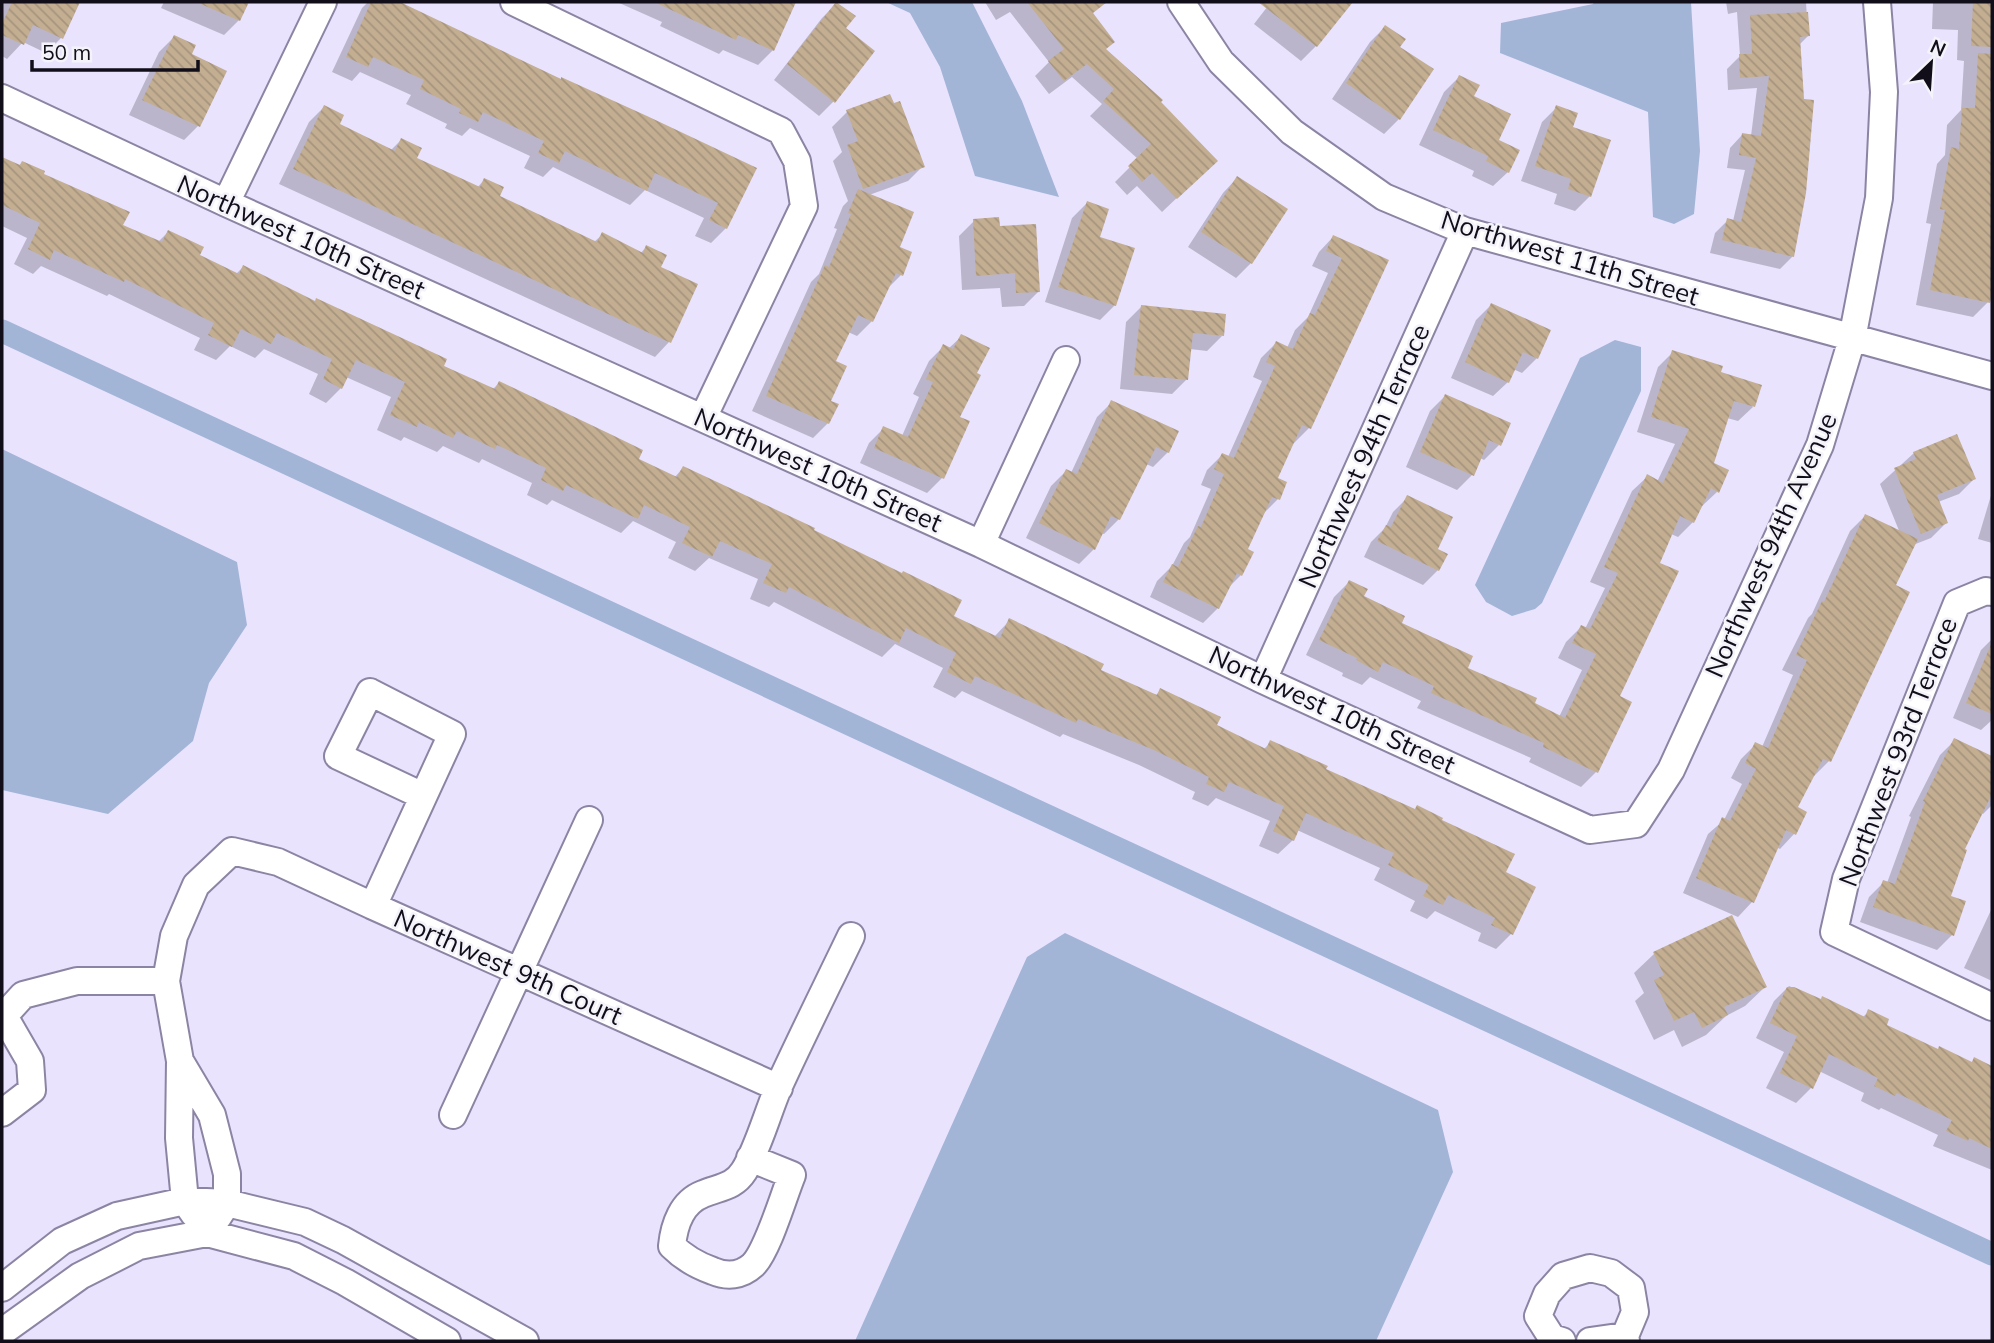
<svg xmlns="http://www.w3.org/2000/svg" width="1994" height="1343" font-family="Mulish,sans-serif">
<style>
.water{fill:#a3b5d7}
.shadow{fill:#0003}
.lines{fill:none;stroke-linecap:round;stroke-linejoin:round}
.canal{stroke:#a3b5d7;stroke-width:23}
.building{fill:url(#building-back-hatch)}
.minor-casing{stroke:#8c84a3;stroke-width:30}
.minor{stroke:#fff;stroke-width:26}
.labels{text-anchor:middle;stroke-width:5;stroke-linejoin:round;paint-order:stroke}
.street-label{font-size:26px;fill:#110e1a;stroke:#f5f3fa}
</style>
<defs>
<pattern id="building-back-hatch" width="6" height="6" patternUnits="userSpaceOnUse" patternTransform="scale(1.75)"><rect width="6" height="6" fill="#c3ae92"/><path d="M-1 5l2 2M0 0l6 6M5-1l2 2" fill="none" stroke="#a6947d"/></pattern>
</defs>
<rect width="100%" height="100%" fill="#e9e3fe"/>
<path class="water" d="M886 2H972L1022 101 1059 197 975 176 940 67 910 13Z
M1594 2H1691L1700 151 1694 214 1674 224 1653 217 1648 112 1500 53 1501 23 1593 4Z
M1615 340 1641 347V391L1542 603 1535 609 1512 616 1486 602 1475 585 1580 358Z
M2 449 237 562 247 625 209 683 193 741 108 814 2 790Z
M1065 933 1438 1110 1453 1172 1376 1341H855L1027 957Z"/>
<path class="shadow" d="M2 2H78L61 38 46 53 23 42 7 59 2 56Z
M164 2H247L239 20 224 35 161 8Z
M368 2H394L754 169 726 228 711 243 695 236 704 218 645 190 630 205 553 167 543 177 524 168 530 156 470 128 462 136 445 128 447 124 406 104 411 95 360 72 352 81 332 72 362 8Z
M617 2H795L773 50 758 65 723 50 719 54 660 26 662 22Z
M985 2H1090L1095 9 1091 13 1105 50 1159 102 1201 175 1162 212 1137 186 1127 195 1115 182 1138 159 1090 116 1102 104 1072 77 1049 94 1035 76 1049 62 1010 12 996 20Z
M1271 2H1351L1316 46 1301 61 1254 24Z
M1726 2H1806L1808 36 1799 45 1793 256 1780 269 1710 253 1715 233 1728 220 1733 221 1745 170 1727 168 1730 148 1742 135 1751 136 1757 88 1728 90 1727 69 1740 56 1737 12 1728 14Z
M1933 2H1992V284L1988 302 1973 317 1916 305 1931 224 1926 223 1937 164 1945 155 1947 125 1961 110 1964 61 1957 60 1958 30 1932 29Z
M837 3 844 29 834 101 819 116 774 80 822 18Z
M1385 27 1398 47 1432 70 1399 119 1384 134 1332 99 1370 42Z
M174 37 198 126 184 140 129 115 159 52Z
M1459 77 1496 141 1508 172 1493 186 1472 176 1474 171 1419 145 1444 92Z
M324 107 338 125 391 150 401 140 415 159 477 188 484 180 498 197 594 242 602 235 640 254 646 247 659 268 695 285 669 342 655 357 279 184 309 122Z
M1557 107 1571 128 1590 196 1575 211 1554 204 1557 194 1521 181 1542 122Z
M847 112 923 166 908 181 869 195 898 248 901 275 887 289 872 321 857 336 848 332 834 362 828 423 813 438 752 411 811 282 819 274 837 229 834 228 843 206 848 201 833 161 842 152 832 127Z
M2 158 18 166 22 163 121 226 157 243 168 232 198 256 236 274 243 267 492 390 499 383 637 460 674 478 683 468 812 531 952 616 994 637 1010 620 1098 671 1155 696 1161 690 1215 726 1263 750 1271 742 1324 770 1440 821 1504 873 1534 888 1511 934 1496 949 1478 941 1481 933 1435 911 1427 919 1410 911 1415 901 1374 880 1380 868 1297 830 1293 840 1278 854 1259 846 1270 821 1216 798 1208 806 1192 799 1195 792 1139 765 1063 734 1060 737 962 691 955 698 933 687 943 668 895 644 882 657 774 602 769 607 750 599 758 579 709 558 695 571 668 558 676 542 633 521 621 533 552 500 547 505 527 495 532 483 482 459 479 463 443 446 437 452 404 437 401 441 377 430 391 397 346 377 341 388 326 403 309 394 318 374 264 349 255 358 230 346 216 360 194 350 200 338 109 294 107 296 41 266 33 274 14 264 27 238 2 226Z
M1237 178 1251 263 1236 278 1188 247 1223 193Z
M1087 203 1115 305 1100 320 1045 302 1072 218Z
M974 221 998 228 1039 291 1024 306 1002 307 1000 288 962 290 959 236Z
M1333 237 1387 261 1309 428 1294 443 1292 442 1276 479 1285 483 1278 499 1263 514 1246 550 1241 575 1228 588 1218 608 1203 623 1150 597 1157 581 1172 566 1184 543 1190 537 1211 489 1201 485 1207 470 1222 455 1228 457 1262 381 1253 377 1261 358 1276 343 1287 348 1295 330 1308 317 1328 273 1312 266 1319 252Z
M1491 305 1537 358 1522 373 1513 369 1508 382 1493 396 1451 378 1476 320Z
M1141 307 1222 336 1207 351 1190 349 1187 379 1172 394 1120 389 1126 322Z
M962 336 975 374 958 418 968 422 942 478 927 493 860 463 869 443 884 428 902 436 919 397 913 394 929 361 944 346 948 349Z
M1673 352 1719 373 1753 407 1738 421 1727 418 1712 464 1717 492 1702 506H1700L1693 522 1678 537 1671 534 1658 564 1596 772 1581 787 1529 762 1531 758 1417 708 1421 701 1370 677 1362 685 1342 676 1343 673 1306 655 1334 597 1349 582 1362 597 1466 668 1559 717 1582 670 1558 658 1566 642 1581 627 1585 629 1605 588 1590 582 1632 491 1647 477 1657 482 1675 444 1637 432 1658 367Z
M1445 396 1499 445 1484 460 1480 458 1472 475 1457 490 1406 467 1430 411Z
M1112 402 1168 452 1153 467 1146 464 1119 519 1104 534 1101 533 1094 549 1079 564 1026 538 1051 486 1066 471 1071 473 1097 417Z
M1914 453 1974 479 1959 494 1938 502 1946 523 1931 538 1913 545 1894 586 1829 761 1814 776 1812 775 1796 808 1794 834 1780 849 1776 847 1752 902 1738 917 1683 893 1708 834 1724 820 1742 784 1731 778 1741 759 1756 744 1762 747 1793 675 1782 670 1808 618 1812 614 1850 531 1865 516 1900 533 1880 484Z
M1992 492V543L1978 539Z
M1408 497 1436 550 1445 555 1438 570 1423 585 1364 557 1371 542 1385 528 1393 512Z
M1992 639V720L1981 730 1953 718 1981 650Z
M1955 740 1992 758V805L1983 814 1981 813 1963 850 1949 897 1952 935 1937 950 1860 922 1869 897 1884 882 1887 883 1911 817 1909 816 1940 755Z
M1992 908V981L1964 968Z
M1654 954 1765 987 1745 1006 1726 1016 1706 1035 1682 1047 1674 1030 1654 1040 1635 1001 1644 993 1634 973Z
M1789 986 1862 1018 1869 1011 1884 1025 1937 1050 1971 1063 1975 1059 1992 1067V1170L1933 1146 1938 1135 1881 1108 1879 1110 1861 1101 1864 1093 1819 1071 1811 1088 1796 1103 1766 1088 1784 1052 1756 1038 1774 1001Z"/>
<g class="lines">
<path class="canal" d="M2 331 1992 1254"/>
</g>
<path class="building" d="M12 2H80L63 39 33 25 24 45 2 35V24Z
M196 2H249L240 21Z
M371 2H400L561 79V77L647 116 757 168 727 229 709 220 718 203 655 173 647 191 565 151 559 163 538 153 544 141 483 112 478 122 459 113 461 109 420 89 424 80 373 57 368 67 346 57Z
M654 2H796L774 51 738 35 736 40Z
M836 2 856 16 846 28 875 51 835 103 787 64Z
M1027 2H1107L1093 13 1115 42 1106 49 1163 100 1161 102 1218 161 1177 199 1152 173 1142 182 1128 166 1151 144 1103 101 1114 89 1087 64 1064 81 1048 61 1064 49Z
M1258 2H1353L1317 47Z
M1973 2H1992V47L1971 46Z
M1808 12 1810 36 1800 37 1804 99 1814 100 1806 193 1794 257 1722 240 1727 218 1741 222 1756 158 1739 155 1742 133 1761 136 1769 76 1740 78 1739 54H1752L1750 15Z
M1385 25 1406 39 1400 47 1434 69 1400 120 1346 83Z
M174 35 196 45 192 54 227 71 200 127 142 100Z
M1978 53 1992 54V292L1990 303 1930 290 1945 210 1940 209 1951 147 1959 149 1962 108H1975Z
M1459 75 1480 85 1474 96 1511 114 1499 140 1520 150 1509 173 1486 161 1488 156 1433 130Z
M890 94 894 103 900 101 925 167 863 189 847 145 858 141 846 110Z
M324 105 344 115 340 124 395 151 401 138 422 148 417 158 480 187 484 178 504 187 500 196 597 242 602 232 643 253 646 245 667 255 661 267 698 284 671 343 293 169Z
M1556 105 1578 113 1573 127 1611 140 1591 197 1568 189 1571 179 1535 166Z
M2 157 20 165 22 161 45 171 44 174 130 212 123 225 162 242 168 230 204 247 200 255 239 274 243 265 315 301 316 298 447 359 444 366 495 389 499 381 608 433 643 450 639 459 677 477 683 466 815 528 814 530 902 573 903 571 962 600 954 616 1000 638 1009 618 1104 664 1101 670 1157 695 1160 688 1221 717 1217 725 1266 749 1270 740 1328 766 1326 769 1415 809 1417 805 1443 818 1442 820 1515 854 1506 872 1536 887 1513 935 1491 925 1495 918 1448 895 1443 905 1423 896 1429 885 1388 865 1394 853 1306 813 1294 841 1273 831 1284 806 1229 782 1224 792 1206 784 1209 777 1154 750 1078 719 1076 723 975 676 971 684 947 672 956 653 906 628 899 643 789 587 786 593 763 583 772 564 720 541 712 557 682 543 690 527 644 505 638 519 566 485 563 491 541 480 546 468 497 445 495 449 457 431 453 438 419 422 417 427 390 415 405 382 356 360 342 389 323 379 332 359 277 333 271 344 241 329 232 347 208 335 214 323 125 279 124 282 54 250 50 260 28 249 40 223 2 205Z
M1237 176 1288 209 1252 264 1201 232Z
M858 189 914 212 900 247 912 252 903 276 896 273 873 322 858 315 836 361 847 366 831 401 839 404 829 424 766 396 825 265 829 267 851 214 848 213Z
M1087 201 1109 209 1100 237 1135 248 1116 306 1058 287Z
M999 217 1000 226 1036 224 1040 292 1016 293 1015 273 976 276 973 219Z
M1333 235 1389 260 1311 429 1302 425 1278 478 1287 482 1280 500 1272 497 1248 549 1254 552 1242 576 1237 573 1219 609 1163 582 1172 564 1178 567 1198 526 1201 527 1224 474 1214 469 1222 453 1234 458 1275 366 1266 362 1276 341 1293 349 1310 313 1315 315 1342 258 1326 251Z
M1491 303 1551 330 1538 359 1523 352 1509 383 1465 362Z
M1141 305 1226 314 1224 336 1193 333 1188 380 1134 375Z
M961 334 990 348 977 373 981 375 960 417 970 421 944 479 874 448 883 426 908 437 933 382 926 379 943 344 953 349Z
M1672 350 1723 366 1721 372 1762 385 1755 407 1734 401 1714 463 1729 470 1719 493 1711 488 1694 523 1680 516 1660 563 1679 571 1620 696 1632 702 1598 773 1543 747 1544 743 1431 693 1434 686 1383 662 1378 672 1356 660 1357 658 1319 640 1349 580 1368 589 1364 596 1405 616 1402 623 1473 656 1468 668 1537 698 1535 703 1565 718 1596 654 1572 643 1581 625 1590 629 1618 573 1604 567 1647 474 1663 483 1689 429 1651 417Z
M1445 394 1511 423 1501 446 1489 440 1474 476 1420 452Z
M1111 400 1179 431 1169 453 1156 447 1120 520 1111 516 1095 550 1039 523 1066 469 1077 474Z
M1957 434 1976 479 1937 495 1948 523 1921 534 1894 468 1916 459 1913 452Z
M1407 495 1453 517 1438 549 1448 554 1439 571 1377 541 1386 525 1391 527Z
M1865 514 1918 539 1896 585 1910 592 1831 762 1823 759 1798 807 1807 812 1796 835 1786 830 1754 903 1696 878 1722 817 1730 821 1756 769 1745 763 1755 742 1768 748 1807 660 1796 655 1822 601 1824 602Z
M1992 642V714L1966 703Z
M1954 738 1992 756V794L1965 849 1967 850 1951 896 1966 901 1954 936 1873 907 1883 880 1895 884 1925 802 1923 801Z
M1732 915 1767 987 1724 1007 1728 1015 1702 1028 1694 1012 1674 1021 1654 980 1664 975 1653 952Z
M1787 987H1794L1821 999 1822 996 1865 1017 1868 1009 1889 1019 1887 1025 1938 1049 1939 1046 1972 1062 1974 1057 1992 1066V1149L1969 1138 1968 1141 1946 1131 1952 1120 1897 1093 1895 1096 1874 1086 1878 1078 1829 1054 1813 1089 1780 1073 1797 1036 1770 1023Z"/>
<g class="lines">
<g class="minor-casing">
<path id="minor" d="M514 2 781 131 797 161 804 206 703 418
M1181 2 1221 62 1292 132 1384 197 1465 231 1992 376
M2 98 226 203 981 544 1263 680 1590 830 1636 824 1671 770 1820 445 1852 339 1879 198 1884 92 1877 2
M226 203 323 2
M981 544 1066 360
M1992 592 1986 591 1957 603 1846 879 1834 932 1992 1007
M1263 680 1465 231
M423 796 338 756 370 692 452 734 373 906 779 1088
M166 981 180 1061 179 1138 185 1201 194 1214
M2 1018 23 995 77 981H166L174 936 196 885 232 851 278 862 373 906
M180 1061 212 1115 227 1174V1203L218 1217
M2 1113 32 1090 30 1061 4 1016
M453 1115 589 820
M750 1158 792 1175C783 1197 768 1250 753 1265 741 1276 727 1277 713 1271 696 1265 684 1258 672 1246 674 1225 682 1202 703 1194 720 1187 734 1187 744 1171 758 1149 768 1111 779 1086 802 1036 827 986 851 936
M2 1288 62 1241 117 1216 185 1201 227 1203 305 1222 343 1240 525 1341
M2 1332 80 1276 139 1246 207 1233 294 1256 345 1282 447 1341
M1562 1341 1552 1338 1538 1316 1547 1294 1563 1276 1590 1268 1611 1273 1631 1288 1635 1312 1625 1336 1626 1341
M1590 1341 1625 1336"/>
</g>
<use href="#minor" class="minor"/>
</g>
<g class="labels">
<g class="street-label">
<text transform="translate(301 237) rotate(24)" y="9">Northwest 10th Street</text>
<text transform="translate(1570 258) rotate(17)" y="9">Northwest 11th Street</text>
<text transform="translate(1364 456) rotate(-66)" y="9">Northwest 94th Terrace</text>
<text transform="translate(818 470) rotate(24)" y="9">Northwest 10th Street</text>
<text transform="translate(1771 545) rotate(-66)" y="9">Northwest 94th Avenue</text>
<text transform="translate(1332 710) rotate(25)" y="9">Northwest 10th Street</text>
<text transform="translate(1898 752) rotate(-69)" y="9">Northwest 93rd Terrace</text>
<text transform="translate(508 967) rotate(24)" y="9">Northwest 9th Court</text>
</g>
</g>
<rect width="1994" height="1343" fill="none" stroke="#110e1a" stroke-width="7"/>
<g transform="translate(1931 63) rotate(25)" stroke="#f5f3fa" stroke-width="5" paint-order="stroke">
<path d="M0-5L12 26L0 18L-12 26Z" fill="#110e1a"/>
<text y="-10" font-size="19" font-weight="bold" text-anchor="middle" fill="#110e1a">N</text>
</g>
<path d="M32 60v10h166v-10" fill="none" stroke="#110e1a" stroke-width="3.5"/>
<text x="42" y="60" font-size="21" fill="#110e1a" stroke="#f5f3fa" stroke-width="5" paint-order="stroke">50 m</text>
</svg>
